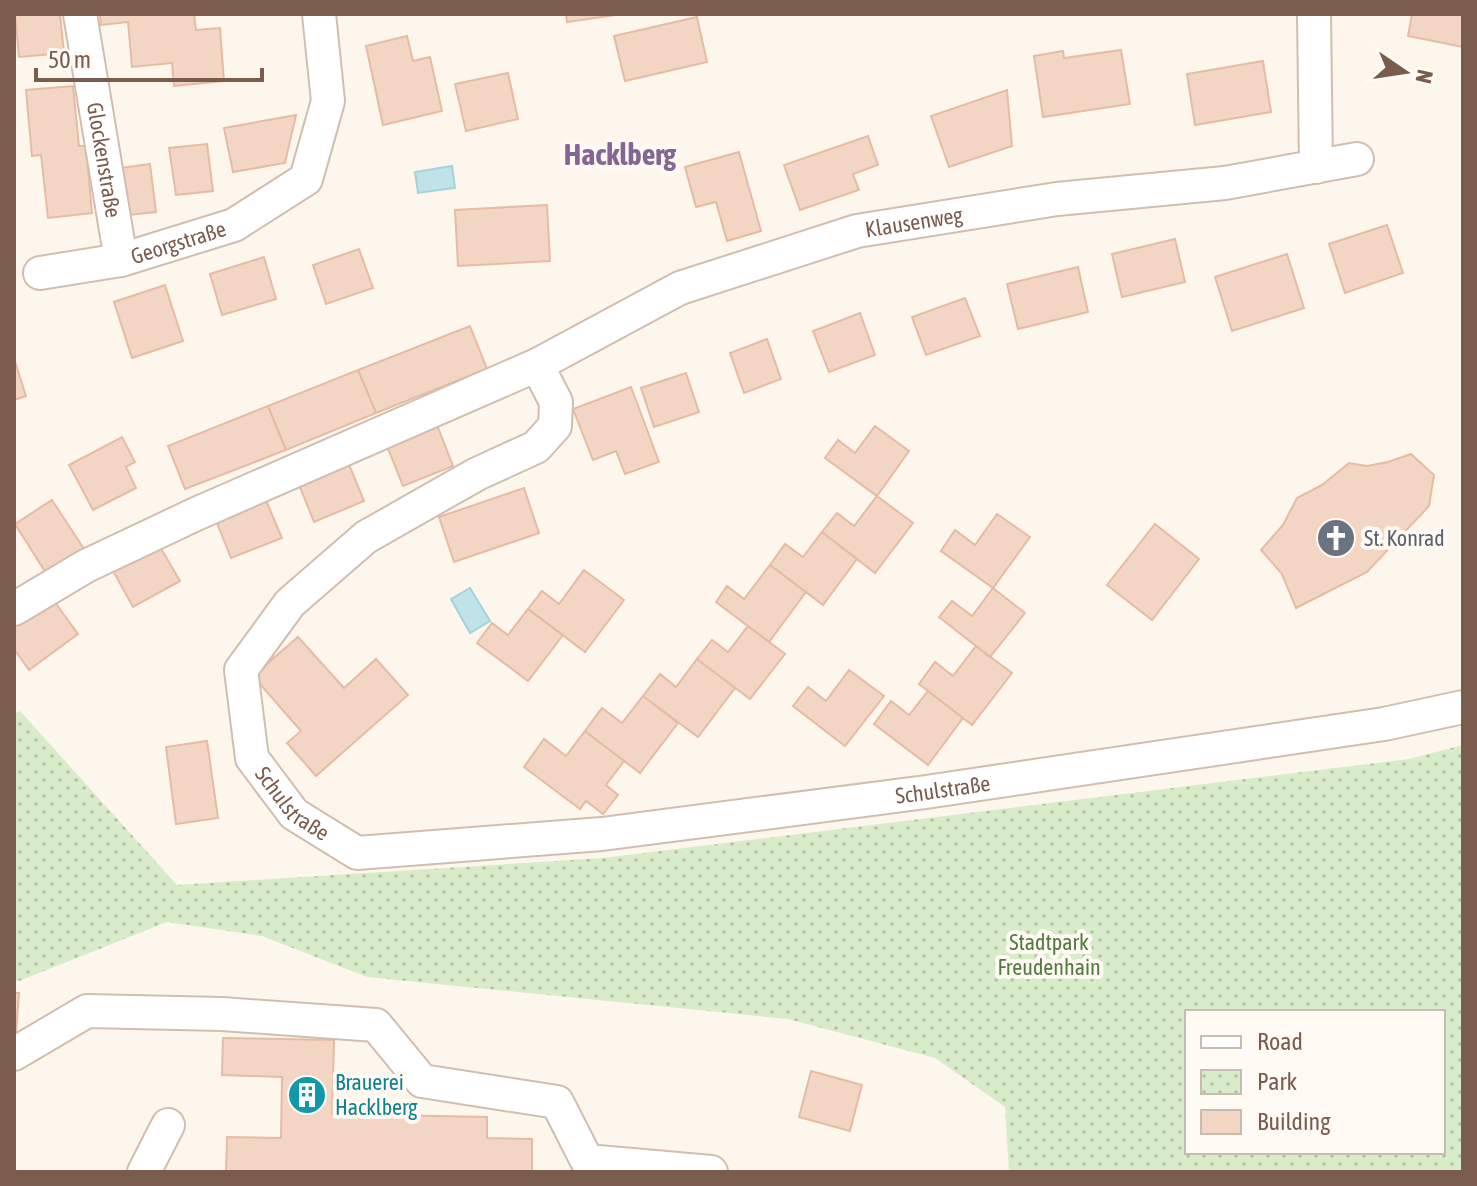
<svg xmlns="http://www.w3.org/2000/svg" width="1477" height="1186" font-family="'Asap Condensed',sans-serif">
<style>
.park{fill:url(#park-dots);fill-rule:evenodd}
.water{fill:#bfe3e8;stroke:#a5d3da;stroke-width:2}
.building{fill:#f3d5c3;stroke:#e6bba3;stroke-width:2}
.lines{fill:none;stroke-linecap:round;stroke-linejoin:round}
.minor-casing{stroke:#d1beb0;stroke-width:36}
.minor{stroke:#fff;stroke-width:32}
.labels{text-anchor:middle;stroke-width:8;stroke-linejoin:round;paint-order:stroke}
.street-label{font-size:22px;fill:#7a5c4d;stroke:#fffaf3}
.worship-label{font-size:22px;fill:#5b616d;stroke:#fffaf3;text-anchor:start}
.park-label{font-size:22px;fill:#537a41;stroke:#fffaf3}
.culture-label{font-size:22px;fill:#0d838f;stroke:#fffaf3;text-anchor:start}
.district-label{font-size:30px;font-weight:bold;fill:#846695;stroke:#fffaf3}
</style>
<defs>
<pattern id="park-dots" width="8" height="8" patternUnits="userSpaceOnUse" patternTransform="scale(2)"><rect width="8" height="8" fill="#d8ecc9"/><path d="M2 2h.1M6 6h.1" fill="none" stroke="#b4c2a5" stroke-width="1.8" stroke-linecap="round"/></pattern>
</defs>
<rect width="100%" height="100%" fill="#fdf6ec"/>
<path class="park" d="M20 711 177 885 603 858 1409 759 1463 745V1172H1009L1005 1107 935 1058 788 1019 367 977 262 936 167 922 19 981 14 980V714ZM1187 1012H1443V1152H1187Z"/>
<path class="water" d="M452 166 455 188 418 193 415 172Z
M470 588 490 621 470 633 451 599Z"/>
<path class="building" d="M15 14H60L64 53 19 57Z
M100 14H194L196 30 220 28 224 81 174 86 172 63 132 67 128 22 101 25Z
M566 14H616V15L567 22Z
M1412 14H1463V47L1408 36Z
M697 17 707 62 625 81 614 36Z
M407 36 413 61 430 57 442 111 383 125 366 46Z
M1121 50 1130 104 1043 117 1034 56 1063 51 1064 58Z
M1263 61 1271 112 1195 125 1187 74Z
M508 73 518 119 466 131 455 84Z
M73 86 79 146H86L92 213 48 218 41 155 32 156 26 90Z
M1007 90 1012 146 949 167 931 116Z
M296 115 285 163 233 172 224 128Z
M868 136 878 165 853 174 859 190 800 210 784 165Z
M207 144 213 191 176 195 169 148Z
M739 152 761 231 727 241 716 202 696 207 685 167Z
M150 164 156 212 119 216 113 169Z
M547 205 550 261 458 266 455 210Z
M1387 225 1403 273 1345 293 1329 244Z
M1175 239 1185 282 1122 297 1112 254Z
M359 249 373 288 326 304 313 265Z
M1287 254 1304 308 1232 331 1215 277Z
M264 257 276 299 222 315 210 274Z
M1078 267 1088 312 1018 329 1007 284Z
M165 285 183 341 132 358 114 302Z
M965 298 980 336 926 355 912 317Z
M860 313 875 355 829 372 813 331Z
M470 326 487 369 376 413 358 370Z
M767 339 781 379 744 393 730 353Z
M14 358 26 396 14 400Z
M358 370 376 413 286 450 268 406Z
M686 373 699 412 654 427 641 388Z
M631 387 659 462 625 474 616 451 593 460 573 409Z
M268 406 286 450 185 489 168 446Z
M437 425 453 466 403 486 387 446Z
M875 426 909 451 877 496 825 458 838 440 855 453Z
M122 437 135 462 126 467 136 488 93 510 69 465Z
M1411 454 1434 475 1429 506 1367 572 1296 608 1282 574 1261 550 1283 525 1297 498 1322 485 1349 463 1367 466 1388 462Z
M348 462 364 501 314 522 298 482Z
M524 488 539 533 454 562 439 517Z
M877 496 913 523 875 573 822 532 837 513 854 526Z
M265 498 282 538 231 558 215 518Z
M52 500 84 549 46 573 15 524Z
M997 514 1030 537 993 588 941 551 955 530 975 545Z
M1155 524 1199 559 1152 620 1107 585Z
M822 532 857 559 823 605 770 565 785 544 803 557Z
M159 545 180 581 133 607 113 571Z
M770 565 806 592 769 642 716 602 727 586 744 599Z
M584 570 624 600 585 652 528 609 542 591 559 604Z
M993 588 1025 613 990 657 939 617 952 601 972 616Z
M51 597 78 634 29 670 14 649V625Z
M528 609 563 635 528 681 477 643 492 623 508 635Z
M748 626 785 654 750 699 697 659 712 640 728 652Z
M298 637 344 688 376 659 408 695 316 776 287 743 301 731 253 676Z
M976 646 1012 673 972 725 919 684 935 662 953 676Z
M697 659 735 688 698 737 643 696 660 674 676 687Z
M849 670 884 696 845 746 793 706 808 687 826 701Z
M928 691 963 718 928 765 874 724 891 701 909 715Z
M643 696 678 723 640 773 585 731 602 708 622 723Z
M585 731 624 761 606 785 618 795 603 814 586 801 580 809 524 767 544 739 566 756Z
M207 741 218 818 176 824 166 747Z
M14 993H19L15 1046H14Z
M223 1038 334 1040 332 1114 487 1117V1138L532 1139V1172H226L227 1137 281 1138 282 1077 222 1075Z
M811 1071 862 1085 850 1131 799 1117Z"/>
<g class="lines">
<g class="minor-casing">
<g id="minor">
<path id="s1" d="M80 14 121 260"/>
<path d="M1314 14 1316 167"/>
<path id="s2" d="M40 273 121 260 234 225 306 179 328 101 319 14"/>
<path id="s3" d="M537 365 680 288 857 231 1057 199 1225 183 1357 159"/>
<path id="s4" d="M14 609 86 566 196 514 537 365 556 402 555 426 536 447 477 474 366 537 290 603 241 670 252 758 294 814 357 853 602 834 926 792 1384 724 1463 707"/>
<path d="M14 1054 87 1011 222 1014 376 1025 422 1081 557 1102 587 1161 711 1172"/>
<path d="M144 1172 168 1125"/>
</g>
</g>
<use href="#minor" class="minor"/>
</g>
<defs>
<g id="church-disc" transform="scale(2)"><circle r="9.5" fill="#6b7280" stroke="#fffaf3"/><path d="M-1.2-6h2.4v3.5h3.3v2.4h-3.3V6h-2.4V-.1h-3.3v-2.4h3.3Z" fill="#fff"/></g>
<g id="building-disc" transform="scale(2)"><circle r="9.5" fill="#0f9aa8" stroke="#fffaf3"/><path d="M-4-6H4V6H1V3H-1V6H-4ZM-2.5-4.3h1.7v1.8h-1.7ZM.8-4.3h1.7v1.8H.8ZM-2.5-1h1.7V.8h-1.7ZM.8-1h1.7V.8H.8Z" fill="#fff"/></g>
</defs>
<g fill-rule="evenodd">
<use href="#church-disc" x="1336" y="538"/>
<use href="#building-disc" x="307" y="1095"/>
</g>
<g class="labels">
<g class="street-label">
<text dy="8" stroke="none"><textPath href="#s1" startOffset="148">Glockenstraße</textPath></text>
<text dy="8" stroke="none"><textPath href="#s3" startOffset="406">Klausenweg</textPath></text>
<text dy="8" stroke="none"><textPath href="#s2" startOffset="142">Georgstraße</textPath></text>
<text dy="8" stroke="none"><textPath href="#s4" startOffset="1870">Schulstraße</textPath></text>
<text dy="8" stroke="none"><textPath href="#s4" startOffset="1198">Schulstraße</textPath></text>
</g>
<g class="worship-label">
<text x="1364" y="546">St. Konrad</text>
</g>
<g class="park-label">
<text x="1049" y="950">Stadtpark<tspan x="1049" dy="25">Freudenhain</tspan></text>
</g>
<g class="culture-label">
<text x="335" y="1090">Brauerei<tspan x="335" dy="25">Hacklberg</tspan></text>
</g>
<g class="district-label">
<text x="620" y="165">Hacklberg</text>
</g>
</g>
<rect width="1477" height="1186" fill="none" stroke="#7a5c4d" stroke-width="32"/>
<rect x="1185" y="1010" width="260" height="144" fill="#fffaf3" stroke="#cabbb1" stroke-width="2"/>
<rect x="1201" y="1036" width="40" height="12" fill="#ffffff" stroke="#cabbb1" stroke-width="2"/>
<text x="1257" y="1050" font-size="24" fill="#7a5c4d">Road</text>
<rect x="1201" y="1070" width="40" height="24" fill="url(#park-dots)" stroke="#cabbb1" stroke-width="2"/>
<text x="1257" y="1090" font-size="24" fill="#7a5c4d">Park</text>
<rect x="1201" y="1110" width="40" height="24" fill="#f3d5c3" stroke="#cabbb1" stroke-width="2"/>
<text x="1257" y="1130" font-size="24" fill="#7a5c4d">Building</text>
<g transform="translate(1405 72) rotate(103)" stroke="#fffaf3" stroke-width="6" paint-order="stroke">
<path d="M0-6L14 30L0 20L-14 30Z" fill="#7a5c4d"/>
<text y="-12" font-size="22" font-weight="bold" text-anchor="middle" fill="#7a5c4d">N</text>
</g>
<path d="M36 68v12h226v-12" fill="none" stroke="#7a5c4d" stroke-width="4"/>
<text x="48" y="68" font-size="24" fill="#7a5c4d" stroke="#fffaf3" stroke-width="6" paint-order="stroke">50 m</text>
</svg>
